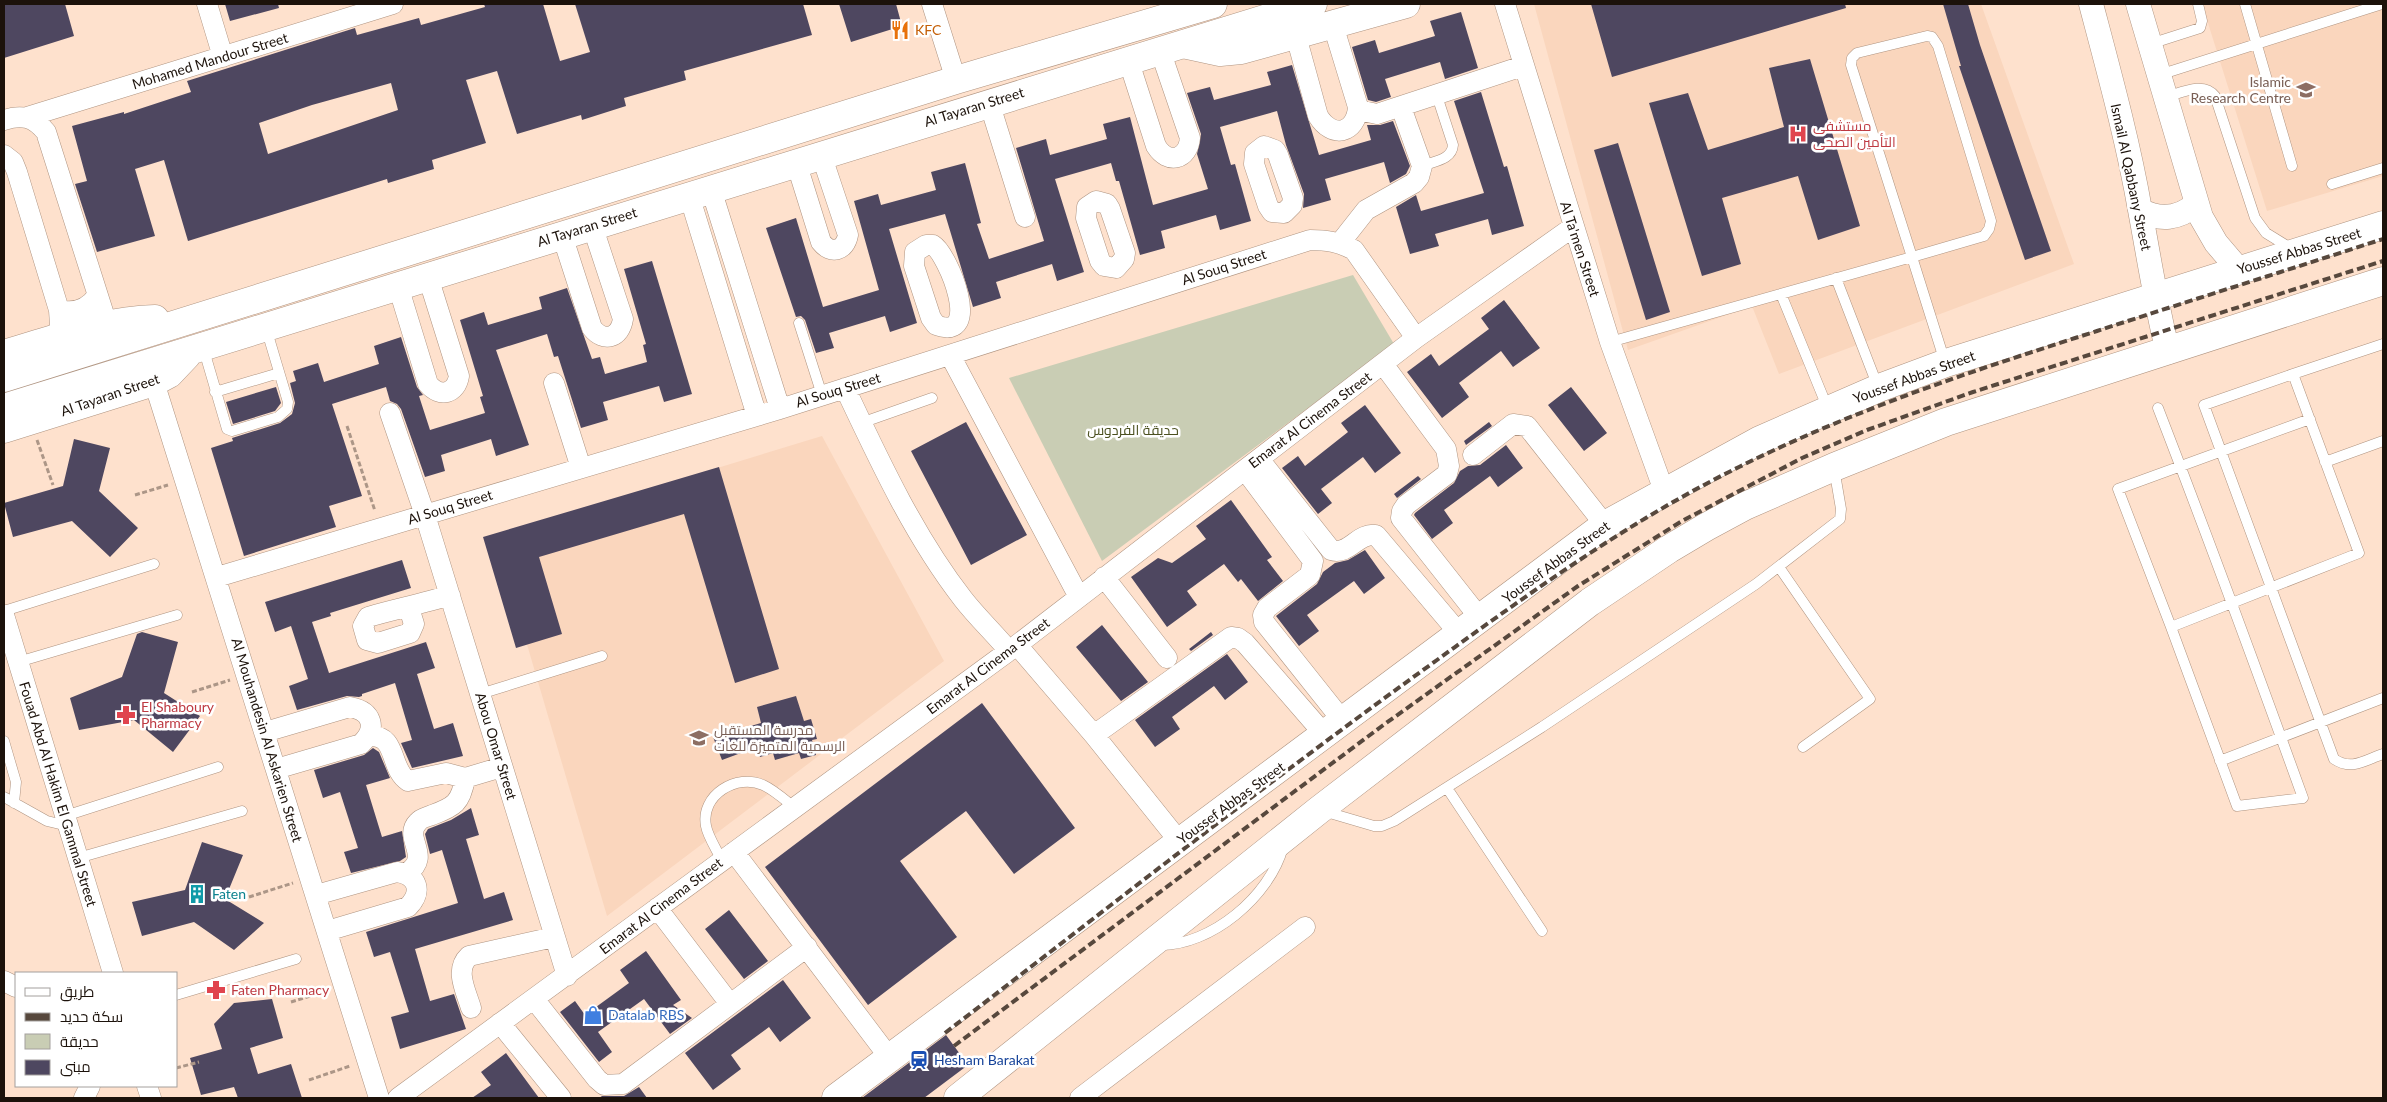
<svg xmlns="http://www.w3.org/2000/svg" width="2387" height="1102" font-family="Lato,Cairo,sans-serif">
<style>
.built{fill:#fad6bd}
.green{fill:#c9cdb4}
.building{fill:#4e4760;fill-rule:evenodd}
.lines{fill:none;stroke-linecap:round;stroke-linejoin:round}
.service-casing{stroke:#af9481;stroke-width:11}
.minor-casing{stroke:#af9481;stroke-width:21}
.tertiary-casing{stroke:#af9481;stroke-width:25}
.secondary-casing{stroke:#af9481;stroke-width:29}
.path{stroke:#ac9687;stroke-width:3;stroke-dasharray:5 2.5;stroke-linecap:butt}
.service{stroke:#fff;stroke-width:10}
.minor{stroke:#fff;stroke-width:20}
.tertiary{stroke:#fff;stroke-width:24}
.secondary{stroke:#fff;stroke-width:28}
.rail{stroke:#57483d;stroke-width:4;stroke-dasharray:8 4;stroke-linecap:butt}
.labels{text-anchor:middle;stroke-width:5;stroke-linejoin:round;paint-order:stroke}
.food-label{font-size:14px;fill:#c56008;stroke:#fff;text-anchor:start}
.street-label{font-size:14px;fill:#1c120b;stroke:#fff}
.education-label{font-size:14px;fill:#785e54;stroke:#fff;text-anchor:end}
.health-label{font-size:14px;fill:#be3a42;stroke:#fff;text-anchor:start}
.park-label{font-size:14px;fill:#4b501f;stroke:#fff}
.culture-label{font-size:14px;fill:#0d838f;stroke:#fff;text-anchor:start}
.shop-label{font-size:14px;fill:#366cbe;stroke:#fff;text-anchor:start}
.transit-label{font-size:14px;fill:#164399;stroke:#fff;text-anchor:start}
</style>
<rect width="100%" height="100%" fill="#fee1cd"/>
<path class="built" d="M1534 4H1981L2074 264 1779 374 1752 306 1628 350Z
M2202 4H2383V176L2267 211Z
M822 436 944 661 607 916 495 536Z"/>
<path class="green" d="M1353 275 1394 344 1102 561 1009 378Z"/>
<path class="building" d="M4 4H65L74 36 4 58Z
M225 4H278L279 8 230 21Z
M484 4H543L560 61 590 52 575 4H803L812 35 684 71 686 80 624 98 626 106 582 120 581 115 517 134 497 71 466 80 486 143 432 160 434 169 388 183 387 179 188 241 164 160 135 169 155 236 97 252 75 184 87 181 72 126 124 112V114L191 92 187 81 355 28 357 35 419 18 421 25 485 7ZM391 83 398 110 268 154 259 123 312 105Z
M839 4H896L902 26 851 42Z
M1591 4H1845L1846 8 1612 77Z
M1943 4H1968L1980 45 2051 251 2025 260 1959 66H1961Z
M1461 12 1478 68 1445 79 1440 62 1385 79 1391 97 1376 102 1368 100 1352 47 1375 40 1379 53 1435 36 1430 21Z
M1810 59 1860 226 1818 240 1798 176 1722 198 1741 264 1702 276 1649 103 1688 93 1708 150 1784 127 1769 68Z
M1292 65 1319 155 1371 140 1367 125H1380L1393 121 1410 166 1406 174 1390 183 1384 162 1325 179 1331 200 1303 208 1304 194 1286 145 1277 111 1220 127 1231 165 1235 164 1251 221 1220 230 1216 215 1161 231 1165 248 1140 255 1119 181H1116L1111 163 1055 179 1084 272 1057 281 1052 264 996 282 1001 298 973 307 945 214 889 229 917 323 890 332 885 316 829 333 834 348 816 353 805 320 801 316 796 317 766 228 796 218 823 307 879 290 854 201 878 194 881 205 936 190 931 172 965 163 981 223 977 224 989 259 1044 241 1016 148 1046 139 1050 155 1107 139 1103 124 1130 117 1153 205 1208 189 1197 154 1201 134 1187 93 1210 87 1214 100 1271 85 1267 72Z
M1481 92 1504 167 1507 166 1524 226 1492 235 1488 219 1435 234 1439 246 1410 254 1396 207 1416 195 1421 211 1484 193 1454 101Z
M1618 143 1670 312 1646 320 1594 150Z
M652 261 692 394 664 402 659 386 603 402 608 420 581 428 558 356 554 357 547 334 496 350 529 445 496 456 491 439 441 455 445 471 425 477 401 409 397 404 390 401 386 387 332 404 362 496 329 506 336 527 244 556 211 448 233 441 232 438 280 423 292 414 295 403 290 383 296 381 293 371 318 363 324 382 379 364 374 346 401 337 417 387 423 395 419 396 430 430 485 413 480 397 483 396 460 320 484 312 488 325 542 309 539 297 567 288 592 359 600 357 605 374 647 362 643 345 646 344 624 269Z
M1504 300 1540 348 1513 367 1501 351 1459 383 1469 397 1442 418 1407 372 1431 354 1439 366 1489 329 1481 318Z
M276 387 281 403 275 411 233 424 226 402Z
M1571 387 1607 433 1584 451 1548 405Z
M1365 405 1401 453 1375 473 1363 457 1321 489 1332 503 1318 514 1282 468 1298 456 1305 466 1348 432 1341 423Z
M966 422 1027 535 971 565 911 451Z
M1489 422 1492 426 1466 445 1464 441Z
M74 439 110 448 99 491 138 528 110 557 72 521 13 537 4 503 63 486Z
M1506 445 1523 468 1498 487 1490 476 1444 510 1453 523 1432 539 1414 515 1415 513 1454 483 1460 471 1468 466 1480 465Z
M719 467 779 669 735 683 684 514 539 557 562 634 516 648 483 537Z
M1418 476 1421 479 1397 498 1394 494Z
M1231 500 1272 557 1267 560 1283 581 1258 601 1241 579 1238 582 1224 564 1187 591 1197 605 1167 627 1131 577 1158 558 1172 563 1206 539 1196 526Z
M1365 550 1385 578 1364 594 1354 581 1307 615 1319 631 1299 646 1276 616 1317 584 1323 572 1335 563 1348 560Z
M402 560 411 588 330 613 331 616 312 622 329 673 426 642 435 668 417 674 434 729 453 723 463 756 412 768 401 743 412 740 395 683 362 694V696L359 697 347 696 297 710 289 686 308 679 291 626 275 632 265 602Z
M1102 625 1148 682 1121 701 1076 647Z
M142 632 178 642 164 693 200 716 173 752 134 720 79 730 70 698 122 677 137 634Z
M1211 632 1213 635 1191 651 1189 649Z
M1227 654 1248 682 1225 700 1214 686 1172 717 1180 729 1155 747 1135 720Z
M796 696 804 721 811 719 817 739 812 740 816 755 801 759 799 753 775 760 773 753 760 757 757 747 722 760 713 737 761 723 757 707Z
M982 703 1075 828 1014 874 966 811 900 861 957 937 868 1005 765 867Z
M373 748 379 752 390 778 366 785 382 837 402 831 406 857 400 861 351 873 344 852 358 848 340 792 323 798 314 770 364 755Z
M471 808 479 835 466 839 484 899 504 892 513 920 415 949 430 1001 454 994 466 1029 400 1049 391 1017 409 1012 390 952 374 957 366 932 458 903 442 850 430 854 425 834 428 829 451 820Z
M202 842 243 855 225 899 264 923 234 950 194 922 142 936 132 902 185 890Z
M729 910 768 961 744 979 705 929Z
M646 951 681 1000 673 1005 692 1018 670 1034 644 999 598 1032 612 1052 599 1062 560 1012 575 1001 585 1015 629 983 620 970Z
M783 980 811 1018 780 1042 769 1027 731 1055 741 1069 713 1090 685 1053Z
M272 999 283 1038 250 1048 258 1074 291 1064 302 1098H238L234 1087 201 1095 190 1058 222 1049 214 1024 234 1003Z
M946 1035 968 1065 924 1098H862Z
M506 1053 539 1098H472L491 1085 481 1072Z
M639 1087 647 1098H599L602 1096H624Z"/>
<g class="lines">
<g class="service-casing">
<path id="service" d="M2245 4 2292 166
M1927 36 1932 37 1938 46 1991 221 1989 229 1984 236 1912 257 1851 65 1852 58 1857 53Z
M2150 44 2200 28 2202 21 2198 4
M2159 75 2382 4
M2166 97C2181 93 2203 81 2215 96L2255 218 2266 233 2292 249
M1422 166C1434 161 1452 160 1453 145L1437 96
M2332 184 2383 168
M1836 278 1878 387
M1781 294 1828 409
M799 323 822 395
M1610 342 1912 257 1945 362
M203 347 227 429 232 431 278 417 287 409 288 402 266 328
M2293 374 2204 405 2334 759C2352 771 2365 760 2383 754
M215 392 279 373
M2158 408C2208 537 2256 668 2303 798L2237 806 2171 627C2233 603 2296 578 2359 553L2293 374 2383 344
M861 423 932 398
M2325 462 2383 441
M1779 567 1870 699 1803 747
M4 611 154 564
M2171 627 2118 489 2310 419
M18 662 177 615
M480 694 602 656
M4 741 16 782 14 803
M2220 761 2383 698
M1447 788 1542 931
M4 797 47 821 68 826
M1323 811 1374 826H1382L1394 821 1542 727 1756 584 1840 519 1841 509 1834 468
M65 816 218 767
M78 858 242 811
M722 861C717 850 708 837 706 826 700 795 737 773 763 785 774 790 785 800 795 808
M1159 945C1211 946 1270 896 1283 847
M176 995 296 959"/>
</g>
<g class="minor-casing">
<path id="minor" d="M207 4 223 57
M932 4 956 80
M1505 4 1610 342 1664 491
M1296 36 1318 116C1332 139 1356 134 1358 107L1333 25
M1128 59 1156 146C1168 165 1188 160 1190 138L1160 50
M989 102 1025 217
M1358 107 1363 111 1377 114 1523 66
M27 117 393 4
M4 120C22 114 34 117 46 132L107 324
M1264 146 1275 150 1278 155 1293 198 1292 205 1284 213 1272 212 1268 206 1254 164 1255 153Z
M4 155 13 162 17 172 59 310 60 325 57 339
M796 162 821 242C831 255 845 251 848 235L821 154
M711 189 780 409
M689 195 757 416
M1096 201 1107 204 1110 209 1125 253 1124 259 1116 268 1104 266 1100 261 1086 218 1087 207Z
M562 235 592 328C604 343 620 338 623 319L592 225
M1340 243 1366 210 1414 183 1419 177 1422 166 1401 107
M926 245H933C948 254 984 343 936 325L931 318 914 266 915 252Z
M398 286 428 384C440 398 456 394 459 376L428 277
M59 310C75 314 88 309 97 296
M950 355 1079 597
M1383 364 1446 449 1449 466 1447 474 1406 505 1402 511 1401 518 1479 617
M154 382 379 1098
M554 383 581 468
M845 388C879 460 914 536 963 599 977 617 994 633 1009 651
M390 413 425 515 567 976
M1473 455 1513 424 1527 426 1605 525
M1259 459 1331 550C1349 556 1358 532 1376 535L1458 632
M1245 470 1313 561 1310 575 1267 608 1263 615 1264 622 1342 720
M217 577 780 409 1310 240C1327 240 1339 242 1354 250L1416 338
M1104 577 1167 658
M409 608 414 624 410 633 378 643 367 640 363 626 368 617C395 609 422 604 450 595
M4 615 113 973
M1017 645 1094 735 1179 841
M265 732 350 707C372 711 378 728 361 744L276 769
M1094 735 1231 637 1238 638 1245 643 1324 734
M369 736C398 734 389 769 408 781L446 773 465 778 502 767
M734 852 889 1057
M407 873C433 856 402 838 418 822 421 818 427 817 432 815 454 807 461 803 465 778
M316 895 397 872C418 875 423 892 408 907L327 931
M657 908 730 1004
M4 981 16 987
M534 999 597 1079 604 1085 623 1084 807 947
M471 1008C466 991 454 970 469 956L554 937
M500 1023 561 1098
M147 1086 151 1098
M84 1098 90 1086
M398 1098 1017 645 1416 338 1573 227
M1080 1098 1305 927"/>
</g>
<g class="tertiary-casing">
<path id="tertiary" d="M2091 4C2109 72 2128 141 2140 210 2149 258 2156 305 2168 352
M2138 4 2201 217 2216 243 2239 270
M2140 210C2160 221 2179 219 2196 204"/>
</g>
<g class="secondary-casing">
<path id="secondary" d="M1183 44 1220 52 1241 50 1406 4
M4 354C53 340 103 320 155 319
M4 378 956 80 1213 4
M4 408 1313 4
M4 429 154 382 169 374 187 355
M836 1098 1605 525 1760 440 1879 388 1946 363 2383 225
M958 1098 1319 810 1590 602 1669 549 1706 527 1745 506 1834 467 1946 422 2383 281"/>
</g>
<path class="path" d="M347 426 375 511
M37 440 53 485
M135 495 168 485
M192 692 230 680
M249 897 293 883
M291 1002 327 991
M176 1068 199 1062
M309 1080 350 1066"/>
<use href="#service" class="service"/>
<use href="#minor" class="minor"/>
<use href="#tertiary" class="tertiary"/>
<use href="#secondary" class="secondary"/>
<path class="rail" d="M945 1033C1108 908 1270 780 1437 660 1534 590 1631 520 1739 467 1853 410 1975 370 2097 331 2192 300 2288 270 2383 239
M954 1046 1382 726 1578 586 1682 521 1802 458 1867 430 1973 392 2383 261"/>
</g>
<defs>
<g id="restaurant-bare" transform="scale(1.5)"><path d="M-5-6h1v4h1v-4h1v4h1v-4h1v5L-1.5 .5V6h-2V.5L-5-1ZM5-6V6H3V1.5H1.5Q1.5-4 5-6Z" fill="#e8710a" stroke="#fff" stroke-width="2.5" paint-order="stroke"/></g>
<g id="university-bare" transform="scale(1.5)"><path d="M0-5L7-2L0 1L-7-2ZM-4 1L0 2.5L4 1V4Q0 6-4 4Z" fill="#8d6e63" stroke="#fff" stroke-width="2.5" paint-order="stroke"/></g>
<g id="hospital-bare" transform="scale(1.5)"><path d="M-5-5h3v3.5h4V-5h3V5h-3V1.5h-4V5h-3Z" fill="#e0444e" stroke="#fff" stroke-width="2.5" paint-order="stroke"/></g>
<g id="pharmacy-bare" transform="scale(1.5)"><path d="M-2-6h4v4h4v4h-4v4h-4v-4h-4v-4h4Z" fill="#e0444e" stroke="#fff" stroke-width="2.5" paint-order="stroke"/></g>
<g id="school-bare" transform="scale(1.5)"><path d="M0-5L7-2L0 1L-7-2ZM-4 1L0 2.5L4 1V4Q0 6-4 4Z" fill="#8d6e63" stroke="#fff" stroke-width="2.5" paint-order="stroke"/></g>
<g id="building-bare" transform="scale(1.5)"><path d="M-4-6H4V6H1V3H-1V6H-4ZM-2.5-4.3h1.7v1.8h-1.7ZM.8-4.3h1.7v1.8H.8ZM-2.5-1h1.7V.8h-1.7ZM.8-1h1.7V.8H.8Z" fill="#0f9aa8" stroke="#fff" stroke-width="2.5" paint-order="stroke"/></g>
<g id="shop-bare" transform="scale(1.5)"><path d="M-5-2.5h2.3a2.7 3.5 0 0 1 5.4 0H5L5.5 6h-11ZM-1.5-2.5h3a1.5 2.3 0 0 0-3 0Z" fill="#3f7fe0" stroke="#fff" stroke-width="2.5" paint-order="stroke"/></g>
<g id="station-bare" transform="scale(1.5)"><path d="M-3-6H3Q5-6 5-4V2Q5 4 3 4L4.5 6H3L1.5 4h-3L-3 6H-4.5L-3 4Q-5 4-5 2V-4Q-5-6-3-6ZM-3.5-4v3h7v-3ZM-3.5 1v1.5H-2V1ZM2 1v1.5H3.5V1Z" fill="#1a4fb4" stroke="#fff" stroke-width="2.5" paint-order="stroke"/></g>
</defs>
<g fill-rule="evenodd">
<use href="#restaurant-bare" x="900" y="30"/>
<use href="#university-bare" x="2306" y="90"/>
<use href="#hospital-bare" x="1798" y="134"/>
<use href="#pharmacy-bare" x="126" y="715"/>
<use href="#school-bare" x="699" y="738"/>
<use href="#building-bare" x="197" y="894"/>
<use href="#pharmacy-bare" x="216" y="990"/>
<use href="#shop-bare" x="593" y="1015"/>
<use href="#station-bare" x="919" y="1060"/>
</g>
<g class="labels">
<g class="food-label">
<text x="915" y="35">KFC</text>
</g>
<g class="street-label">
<text transform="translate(210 61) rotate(-17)" y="5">Mohamed Mandour Street</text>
<text transform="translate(974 107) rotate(-17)" y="5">Al Tayaran Street</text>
<text transform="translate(2131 177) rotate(78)" y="5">Ismail Al Qabbany Street</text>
<text transform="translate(587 227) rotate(-17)" y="5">Al Tayaran Street</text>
<text transform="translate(1580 249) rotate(72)" y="5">Al Ta'men Street</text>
<text transform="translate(2299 251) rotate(-17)" y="5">Youssef Abbas Street</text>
<text transform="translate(1224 267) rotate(-18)" y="5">Al Souq Street</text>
<text transform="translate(1914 377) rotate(-20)" y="5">Youssef Abbas Street</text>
<text transform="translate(838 390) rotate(-17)" y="5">Al Souq Street</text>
<text transform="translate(110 395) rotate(-19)" y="5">Al Tayaran Street</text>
<text transform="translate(1310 420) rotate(-37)" y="5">Emarat Al Cinema Street</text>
<text transform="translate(450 507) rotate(-17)" y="5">Al Souq Street</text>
<text transform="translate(1556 562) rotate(-36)" y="5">Youssef Abbas Street</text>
<text transform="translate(988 666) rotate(-37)" y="5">Emarat Al Cinema Street</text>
<text transform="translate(267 740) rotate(73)" y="5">Al Mouhandesin Al Askarien Street</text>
<text transform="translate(496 746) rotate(73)" y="5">Abou Omar Street</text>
<text transform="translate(58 794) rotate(73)" y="5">Fouad Abd Al Hakim El Gammal Street</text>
<text transform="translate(1231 803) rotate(-36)" y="5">Youssef Abbas Street</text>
<text transform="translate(661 906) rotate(-37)" y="5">Emarat Al Cinema Street</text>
</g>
<g class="education-label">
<text x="2291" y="87">Islamic<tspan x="2291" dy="16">Research Centre</tspan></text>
<text x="714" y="735" text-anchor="start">مدرسة المستقبل<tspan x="714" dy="16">الرسمية المتميزة للغات</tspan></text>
</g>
<g class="health-label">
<text x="1813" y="131">مستشفى<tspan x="1813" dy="16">التأمين الصحى</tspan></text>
<text x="141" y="712">El Shaboury<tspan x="141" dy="16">Pharmacy</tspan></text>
<text x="231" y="995">Faten Pharmacy</text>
</g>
<g class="park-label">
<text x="1133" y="435">حديقة الفردوس</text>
</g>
<g class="culture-label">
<text x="212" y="899">Faten</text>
</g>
<g class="shop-label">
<text x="608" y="1020">Datalab RBS</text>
</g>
<g class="transit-label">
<text x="934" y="1065">Hesham Barakat</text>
</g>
</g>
<rect width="2387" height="1102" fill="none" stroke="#1c120b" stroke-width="10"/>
<rect x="15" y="972" width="162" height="115" fill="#ffffff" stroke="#a4a09d"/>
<rect x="25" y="988" width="25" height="8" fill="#ffffff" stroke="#a4a09d"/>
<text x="60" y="997" font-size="15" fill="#1c120b">طريق</text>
<rect x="25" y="1013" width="25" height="8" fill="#57483d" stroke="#a4a09d"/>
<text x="60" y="1022" font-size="15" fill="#1c120b">سكة حديد</text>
<rect x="25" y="1034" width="25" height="15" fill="#c9cdb4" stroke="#a4a09d"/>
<text x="60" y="1047" font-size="15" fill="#1c120b">حديقة</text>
<rect x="25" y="1060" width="25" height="15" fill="#4e4760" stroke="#a4a09d"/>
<text x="60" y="1072" font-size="15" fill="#1c120b">مبنى</text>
</svg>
